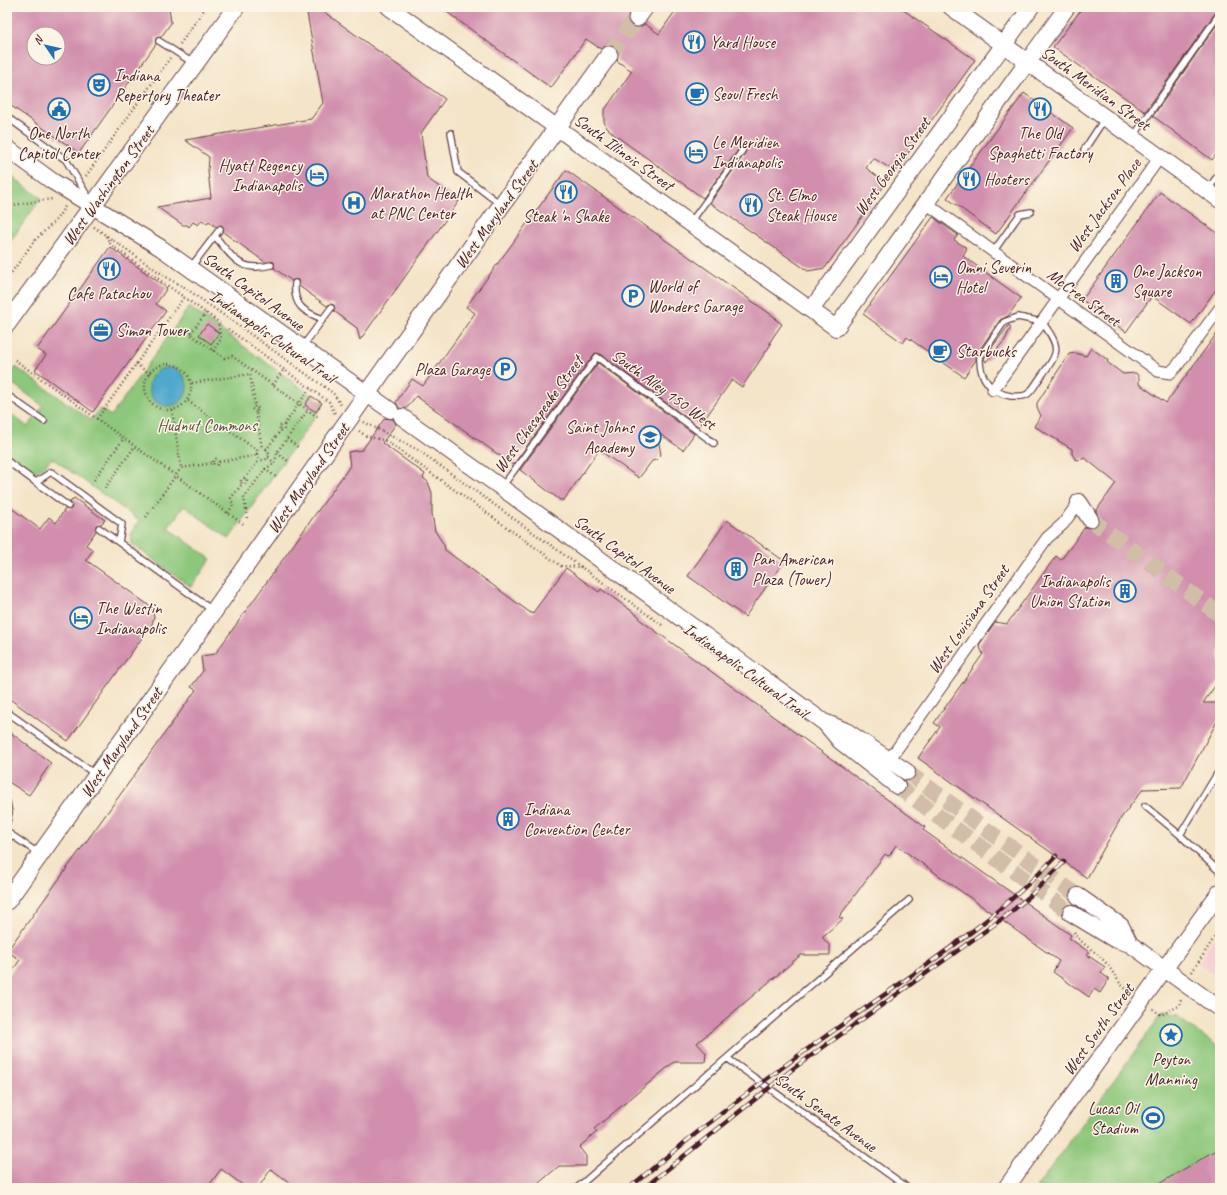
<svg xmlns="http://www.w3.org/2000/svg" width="1227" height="1195" font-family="Caveat,sans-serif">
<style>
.built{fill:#f7cfd4}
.green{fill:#8dc77b;stroke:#6c7353}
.water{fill:#50a8cd;stroke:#4d647c}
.building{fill:#d18fad;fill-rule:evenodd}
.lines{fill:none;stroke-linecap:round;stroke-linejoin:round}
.secondary-tunnel{stroke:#d2bda9;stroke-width:16;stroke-dasharray:16 8;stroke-linecap:butt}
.primary-tunnel{stroke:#d2bda9;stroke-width:17;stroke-dasharray:17 8;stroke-linecap:butt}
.lane-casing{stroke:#643d43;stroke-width:8}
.street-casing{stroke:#643d43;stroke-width:13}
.secondary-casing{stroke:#643d43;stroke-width:18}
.primary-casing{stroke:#643d43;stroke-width:19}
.path{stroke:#643d43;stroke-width:2.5;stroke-dasharray:1 3;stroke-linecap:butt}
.lane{stroke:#fff;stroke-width:5.5}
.street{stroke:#fff;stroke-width:11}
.secondary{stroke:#fff;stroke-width:16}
.primary{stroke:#fff;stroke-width:17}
.rail-casing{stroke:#4a1f2b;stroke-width:4.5}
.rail{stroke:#fcf5e5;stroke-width:3;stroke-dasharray:9;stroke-linecap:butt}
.labels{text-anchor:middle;stroke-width:3;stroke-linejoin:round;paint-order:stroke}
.poi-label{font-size:17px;fill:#4a1f2b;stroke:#fcf5e5;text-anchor:start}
.street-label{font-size:17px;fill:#4a1f2b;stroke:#fcf5e5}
.park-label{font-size:17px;fill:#5e5143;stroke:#fcf5e5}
</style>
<rect width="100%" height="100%" fill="#fcf5e5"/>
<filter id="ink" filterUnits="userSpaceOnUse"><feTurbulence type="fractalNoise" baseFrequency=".025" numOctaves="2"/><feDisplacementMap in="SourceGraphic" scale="8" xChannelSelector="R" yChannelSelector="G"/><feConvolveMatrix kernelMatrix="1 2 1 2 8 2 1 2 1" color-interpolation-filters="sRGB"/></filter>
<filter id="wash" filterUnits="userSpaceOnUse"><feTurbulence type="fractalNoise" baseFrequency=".012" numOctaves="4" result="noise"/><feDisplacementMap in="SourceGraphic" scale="16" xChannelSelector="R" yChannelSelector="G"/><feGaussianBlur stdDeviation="0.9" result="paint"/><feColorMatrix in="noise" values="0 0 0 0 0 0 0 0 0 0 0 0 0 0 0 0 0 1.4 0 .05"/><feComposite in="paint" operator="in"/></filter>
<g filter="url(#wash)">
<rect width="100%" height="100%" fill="#f4e4c8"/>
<path class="built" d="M1220 929V979L1198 964Z"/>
<path class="green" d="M7 173 41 198 7 246Z
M189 307 324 404 229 539 184 506 168 528 211 559 191 587 132 544 131 534 139 520 52 458C33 481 27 470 7 455V411L28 427 43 406 8 380 16 367 91 420 100 409 111 416Z
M1161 1015 1177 1017 1220 1048V1188H1036Z"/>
<path class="water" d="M149 387a19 19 0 1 1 38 0a19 19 0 1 1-38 0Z"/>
<g id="blocks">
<path class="building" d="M7 7H169L171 23 161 37 156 38V44L79 153 7 103ZM34 34H58V58H34Z
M306 7H317L445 99 421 133 427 178 459 201 360 340 357 328 334 311V305L330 304 327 306 299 286 298 280 292 281 274 268V262H265L223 232 222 225 216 227 209 221 207 224 202 220 198 225 193 222 189 227 187 225H183L157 207 211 198 208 171 209 157 185 140 311 119 323 103Z
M440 7H621L629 13 628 22 631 26 636 28 645 24 659 34 678 7H899L975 60 895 171 873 158 866 168 886 183 825 268 808 271 710 203 745 153 744 147 739 149 703 198 616 136 607 128 604 122V111L632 71 617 61 618 51 614 47 605 46 601 49 586 39 551 88Z
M1083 7H1215L1218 9 1145 112 1053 47Z
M1220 20V149L1212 160 1153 116Z
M1024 93 1073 128 996 234 947 198Z
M566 170 776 318 775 319 782 324 769 343 771 344 742 387 732 380 699 427 600 354 595 353 513 465 416 396 406 409 399 408 396 402 412 379 423 386 475 313 466 307Z
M1160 192 1220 235V284L1191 324 1152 296 1126 332 1082 300Z
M933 217 958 235 954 240 967 248 963 256 1021 298 1008 316 1000 320 976 355V360L964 377 907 337 903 343 863 314Z
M110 247 167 288 156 304 166 311 93 412 35 370 46 355 37 349Z
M207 324 219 333 211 344 199 335Z
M1009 325 1011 327 1005 340 986 362 984 358Z
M1220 329V679L1203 703H1220V716L1181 788 1143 789 1121 818 1087 878 918 758 940 727 934 723 983 654 979 645 995 622 1007 624 1056 556 1061 560 1085 527 1091 528 1098 524 1099 518 1096 511 1116 483 1085 458 1079 460 1075 459 1072 454V449L1034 426 1041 416 1037 407V403L1069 354 1075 353 1086 356 1091 348 1108 360 1107 362 1123 374 1136 373 1139 377V384L1166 403Z
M598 363 694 434 683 450 657 432 661 455 656 460 652 461 639 478 599 450 564 500H560L520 470Z
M311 396 322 403 316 412 305 405Z
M385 418 393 419 396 424 382 443 425 474 423 478 428 482 432 493V514L435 531 444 545 445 550 532 614 566 568 599 592 601 589 640 617 639 619 925 827 923 830 1071 935 1069 938 1089 952 1087 955 1105 967 1101 973 1109 979 1100 993 1094 989 1089 997 1053 972 1059 961 896 845 890 855 888 856 885 854 839 917 843 919 822 937 830 946V955H801L697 1043 706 1053 705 1062H674L594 1129 597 1132 579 1147 586 1156V1166H559L533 1188H297L271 1169 258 1188H247L221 1169 207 1188H7V978L20 960 7 951 196 690 191 687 203 671 201 656 215 654 350 466 348 452 362 450Z
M74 498 105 520 101 524 96 525V531L86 545 93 550 86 560 151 607 154 617 152 624 68 741 7 697V505L40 529 49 517 56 523 65 509H71L72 506 70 502Z
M727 520 784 561 745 617 688 576Z
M7 730 51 763 29 795 7 781Z
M1220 1148V1188H1152Z"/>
</g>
</g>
<g filter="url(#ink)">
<use href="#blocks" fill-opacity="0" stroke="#643d43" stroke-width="1"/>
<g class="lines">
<path class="secondary-tunnel" d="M1090 519 1220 615
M907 772 1078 896
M897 786 1071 913"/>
<path class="primary-tunnel" d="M609 55 637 18"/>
<g class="lane-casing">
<path id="lane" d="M159 41 193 63
M7 117 66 160 88 197
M451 133 458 172 500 204
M1133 137 1220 13
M1084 150 1105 118
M1208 189 1220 173
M691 222 742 151
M215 236C232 257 240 273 271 265
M993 252 1020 214 1031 212
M191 267 220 229
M295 283C293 306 304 312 323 319
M1018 317 1042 322C1062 349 1059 352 1040 378 1036 383 1032 392 1026 395 1022 397 1016 396 1011 396 991 393 979 378 980 357L1004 322Z
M303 346 331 308
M7 395 44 421
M7 461 68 506
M36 482 51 472 122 524 119 542
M502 487 597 357 714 443
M99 528 212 610
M7 712 95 774
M1220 769 1180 835 1220 872
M7 802 9 813 7 822
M1145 806 1180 835
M7 832 38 853
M727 1058 908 1188
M577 1188 909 900"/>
</g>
<g class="street-casing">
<path id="street" d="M926 203 1158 371 1170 373 1177 366 1220 308
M993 390 1160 157
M889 760 1047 538 1063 524 1079 502"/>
</g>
<g class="secondary-casing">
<path id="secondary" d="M389 7 836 328 1067 7
M951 7 1220 200
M7 148 52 181 161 248 390 410
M811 310 1031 7
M402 417 502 488 825 723 840 741 897 786
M1079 502 1090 519
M827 723 846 731 907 772
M1078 896 1121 926 1130 944
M1071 913 1114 939 1130 944 1220 1009
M1006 1188 1220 892"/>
</g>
<g class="primary-casing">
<path id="primary" d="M637 18 645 7
M7 324 236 7
M7 901 214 611 380 375 609 55"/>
</g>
<path class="path" d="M180 44 206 7
M86 176 170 58
M7 206 52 199
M94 227 169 279 184 287 333 393 341 405
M106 236 111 245 220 323
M7 279 34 241 56 220 66 205
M206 313 190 334 224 358 232 356 319 418
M228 329 329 402 335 414
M213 351 221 339 218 322
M15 360 243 524
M145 387a23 23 0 1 1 46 0a23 23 0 1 1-46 0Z
M136 364 150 374
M192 383 250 374 255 406
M273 385 284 369
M188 401 258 451
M172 410 181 468 213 463
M256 412 252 409 255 406 259 409 256 412 262 448
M97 419 184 297
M364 422 418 450 662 625
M284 425 310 388
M359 431 366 436 386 441 561 566 582 567
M287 439 298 447
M257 454a6 6 0 1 1 12 0a6 6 0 1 1-12 0Z
M266 450 280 431 284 430V425L279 426 280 431
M277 453 288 461
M268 458 275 463
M213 462a3 3 0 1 1 6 0a3 3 0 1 1-6 0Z
M219 462 257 455
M265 469 276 477
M241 481a3 3 0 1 1 6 0a3 3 0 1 1-6 0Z
M245 479 259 460
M94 480 124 438
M105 488 135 446
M228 513 233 505 231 498 242 484
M146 517 181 468
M247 518 244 498 265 469 275 463 277 452 308 410
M1074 932C1083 947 1097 951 1106 963 1116 975 1116 982 1130 992
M1192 972 1220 929
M1153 1009 1161 1015 1179 1006 1181 999"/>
<use href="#lane" class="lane"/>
<use href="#street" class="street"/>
<use href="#secondary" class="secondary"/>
<use href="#primary" class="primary"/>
<g class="rail-casing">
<path id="rail" d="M629 1188C697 1131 767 1077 840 1026 914 973 994 923 1056 856
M644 1188 794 1068 1006 916 1030 896 1064 862"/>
</g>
<use href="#rail" class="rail"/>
</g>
</g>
<defs>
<g id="restaurant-ring" transform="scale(1.15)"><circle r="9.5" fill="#fcf5e5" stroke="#1f6fb2" stroke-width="1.5"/><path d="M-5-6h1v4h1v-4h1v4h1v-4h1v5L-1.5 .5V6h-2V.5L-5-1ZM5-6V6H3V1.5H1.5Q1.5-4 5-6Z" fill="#1f6fb2"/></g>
<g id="theatre-ring" transform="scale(1.15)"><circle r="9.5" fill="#fcf5e5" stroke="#1f6fb2" stroke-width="1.5"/><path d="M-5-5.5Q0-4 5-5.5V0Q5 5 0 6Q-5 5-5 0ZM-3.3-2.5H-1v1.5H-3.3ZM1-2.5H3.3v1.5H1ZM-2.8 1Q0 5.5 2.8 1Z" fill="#1f6fb2"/></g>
<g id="cafe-ring" transform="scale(1.15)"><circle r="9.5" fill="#fcf5e5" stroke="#1f6fb2" stroke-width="1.5"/><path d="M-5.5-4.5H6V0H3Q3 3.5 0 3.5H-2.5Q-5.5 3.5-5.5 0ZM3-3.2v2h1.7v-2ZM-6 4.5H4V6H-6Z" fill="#1f6fb2"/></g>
<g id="civic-ring" transform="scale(1.15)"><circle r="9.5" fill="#fcf5e5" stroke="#1f6fb2" stroke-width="1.5"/><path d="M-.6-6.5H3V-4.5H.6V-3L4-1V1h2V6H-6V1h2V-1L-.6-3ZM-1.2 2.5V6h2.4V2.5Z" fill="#1f6fb2"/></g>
<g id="hotel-ring" transform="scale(1.15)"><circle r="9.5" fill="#fcf5e5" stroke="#1f6fb2" stroke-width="1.5"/><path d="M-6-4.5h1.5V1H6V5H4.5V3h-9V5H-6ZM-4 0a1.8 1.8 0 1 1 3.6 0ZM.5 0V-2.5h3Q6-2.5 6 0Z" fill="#1f6fb2"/></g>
<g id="hospital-ring" transform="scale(1.15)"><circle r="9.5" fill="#fcf5e5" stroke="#1f6fb2" stroke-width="1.5"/><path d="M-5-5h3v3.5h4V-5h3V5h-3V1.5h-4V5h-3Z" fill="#1f6fb2"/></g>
<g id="building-ring" transform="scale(1.15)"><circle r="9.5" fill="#fcf5e5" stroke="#1f6fb2" stroke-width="1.5"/><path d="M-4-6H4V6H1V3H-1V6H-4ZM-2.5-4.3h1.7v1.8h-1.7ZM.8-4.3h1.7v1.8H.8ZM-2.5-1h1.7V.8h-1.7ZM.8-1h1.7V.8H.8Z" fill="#1f6fb2"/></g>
<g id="parking-ring" transform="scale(1.15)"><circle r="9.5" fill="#fcf5e5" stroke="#1f6fb2" stroke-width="1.5"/><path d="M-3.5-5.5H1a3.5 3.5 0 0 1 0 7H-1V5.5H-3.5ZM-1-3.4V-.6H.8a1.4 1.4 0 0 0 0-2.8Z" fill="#1f6fb2"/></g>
<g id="office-ring" transform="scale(1.15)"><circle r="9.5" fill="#fcf5e5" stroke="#1f6fb2" stroke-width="1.5"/><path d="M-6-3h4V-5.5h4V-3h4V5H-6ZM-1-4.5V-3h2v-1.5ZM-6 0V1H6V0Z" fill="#1f6fb2"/></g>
<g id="school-ring" transform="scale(1.15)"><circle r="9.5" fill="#fcf5e5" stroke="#1f6fb2" stroke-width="1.5"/><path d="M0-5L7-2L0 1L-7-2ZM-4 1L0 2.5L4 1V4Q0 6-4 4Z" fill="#1f6fb2"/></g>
<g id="sight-ring" transform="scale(1.15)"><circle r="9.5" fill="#fcf5e5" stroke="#1f6fb2" stroke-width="1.5"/><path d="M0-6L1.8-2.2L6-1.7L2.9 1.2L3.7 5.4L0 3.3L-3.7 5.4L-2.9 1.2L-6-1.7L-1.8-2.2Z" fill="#1f6fb2"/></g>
<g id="stadium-ring" transform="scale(1.15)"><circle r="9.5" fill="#fcf5e5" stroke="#1f6fb2" stroke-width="1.5"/><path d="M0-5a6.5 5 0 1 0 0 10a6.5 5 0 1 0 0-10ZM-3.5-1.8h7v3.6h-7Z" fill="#1f6fb2"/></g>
</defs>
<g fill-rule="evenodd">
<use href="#restaurant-ring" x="694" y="42"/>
<use href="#theatre-ring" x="99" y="85"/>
<use href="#cafe-ring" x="697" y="94"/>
<use href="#civic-ring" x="59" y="109"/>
<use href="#restaurant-ring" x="1040" y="109"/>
<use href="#hotel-ring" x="696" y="152"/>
<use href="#hotel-ring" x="317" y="175"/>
<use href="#restaurant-ring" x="969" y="179"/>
<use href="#restaurant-ring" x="566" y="192"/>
<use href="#hospital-ring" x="354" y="203"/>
<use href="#restaurant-ring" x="751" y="205"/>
<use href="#restaurant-ring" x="109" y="269"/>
<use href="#hotel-ring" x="941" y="277"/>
<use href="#building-ring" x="1116" y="281"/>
<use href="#parking-ring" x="633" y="296"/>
<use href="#office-ring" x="101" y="330"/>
<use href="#cafe-ring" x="940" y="351"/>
<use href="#parking-ring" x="505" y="369"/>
<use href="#school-ring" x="650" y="437"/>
<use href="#building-ring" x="736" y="569"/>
<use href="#building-ring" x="1125" y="591"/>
<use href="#hotel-ring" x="81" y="618"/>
<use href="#building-ring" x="508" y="819"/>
<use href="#sight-ring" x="1171" y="1035"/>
<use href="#stadium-ring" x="1153" y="1118"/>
</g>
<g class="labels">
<g class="poi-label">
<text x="710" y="48">Yard House</text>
<text x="114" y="81">Indiana<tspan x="114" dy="20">Repertory Theater</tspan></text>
<text x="712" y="100">Seoul Fresh</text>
<text x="59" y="139" text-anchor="middle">One North<tspan x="59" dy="20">Capitol Center</tspan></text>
<text x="1040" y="139" text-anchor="middle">The Old<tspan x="1040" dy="20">Spaghetti Factory</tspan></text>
<text x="712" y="148">Le Meridien<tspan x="712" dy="20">Indianapolis</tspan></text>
<text x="302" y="171" text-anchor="end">Hyatt Regency<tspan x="302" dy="20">Indianapolis</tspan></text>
<text x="984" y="185">Hooters</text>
<text x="370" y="199">Marathon Health<tspan x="370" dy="20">at PNC Center</tspan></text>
<text x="766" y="201">St. Elmo<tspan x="766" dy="20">Steak House</tspan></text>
<text x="566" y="222" text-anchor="middle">Steak 'n Shake</text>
<text x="956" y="273">Omni Severin<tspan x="956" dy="20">Hotel</tspan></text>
<text x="1132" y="277">One Jackson<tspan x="1132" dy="20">Square</tspan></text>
<text x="648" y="292">World of<tspan x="648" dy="20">Wonders Garage</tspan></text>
<text x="109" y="299" text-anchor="middle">Cafe Patachou</text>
<text x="116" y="336">Simon Tower</text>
<text x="956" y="357">Starbucks</text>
<text x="490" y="375" text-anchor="end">Plaza Garage</text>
<text x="634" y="433" text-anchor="end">Saint Johns<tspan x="634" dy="20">Academy</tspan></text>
<text x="752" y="565">Pan American<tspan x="752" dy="20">Plaza (Tower)</tspan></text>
<text x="1110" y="587" text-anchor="end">Indianapolis<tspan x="1110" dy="20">Union Station</tspan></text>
<text x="96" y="614">The Westin<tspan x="96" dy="20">Indianapolis</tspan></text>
<text x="524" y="815">Indiana<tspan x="524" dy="20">Convention Center</tspan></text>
<text x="1171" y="1065" text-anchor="middle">Peyton<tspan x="1171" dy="20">Manning</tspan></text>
<text x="1138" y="1114" text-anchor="end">Lucas Oil<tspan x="1138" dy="20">Stadium</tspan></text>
</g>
<g class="street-label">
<text transform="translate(1096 88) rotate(36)" y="6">South Meridian Street</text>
<text transform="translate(624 152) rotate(36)" y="6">South Illinois Street</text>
<text transform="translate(892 166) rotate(-54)" y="6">West Georgia Street</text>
<text transform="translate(108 185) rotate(-54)" y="6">West Washington Street</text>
<text transform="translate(1104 205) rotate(-54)" y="6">West Jackson Place</text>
<text transform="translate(496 214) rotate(-54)" y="6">West Maryland Street</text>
<text transform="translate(254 291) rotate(36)" y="6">South Capitol Avenue</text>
<text transform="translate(1084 297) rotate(36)" y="6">McCrea Street</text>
<text transform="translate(273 336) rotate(35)" y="6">Indianapolis Cultural Trail</text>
<text transform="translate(664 389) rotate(36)" y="6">South Alley 150 West</text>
<text transform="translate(538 414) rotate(-54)" y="6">West Chesapeake Street</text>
<text transform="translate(308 478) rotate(-55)" y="6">West Maryland Street</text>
<text transform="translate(625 554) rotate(36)" y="6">South Capitol Avenue</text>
<text transform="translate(968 619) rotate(-55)" y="6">West Louisiana Street</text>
<text transform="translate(746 670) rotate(36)" y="6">Indianapolis Cultural Trail</text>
<text transform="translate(121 742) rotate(-55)" y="6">West Maryland Street</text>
<text transform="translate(1098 1029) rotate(-54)" y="6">West South Street</text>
<text transform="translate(826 1112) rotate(36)" y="6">South Senate Avenue</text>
</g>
<g class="park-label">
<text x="207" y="431">Hudnut Commons</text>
</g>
</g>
<rect width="1227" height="1195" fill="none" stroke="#fcf5e5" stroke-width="24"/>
<g transform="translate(46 46) rotate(304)"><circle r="19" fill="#fcf5e5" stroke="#b59f9b"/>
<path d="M0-3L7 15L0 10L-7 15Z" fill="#1f6fb2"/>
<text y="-6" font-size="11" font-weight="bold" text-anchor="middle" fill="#4a1f2b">N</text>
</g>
</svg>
